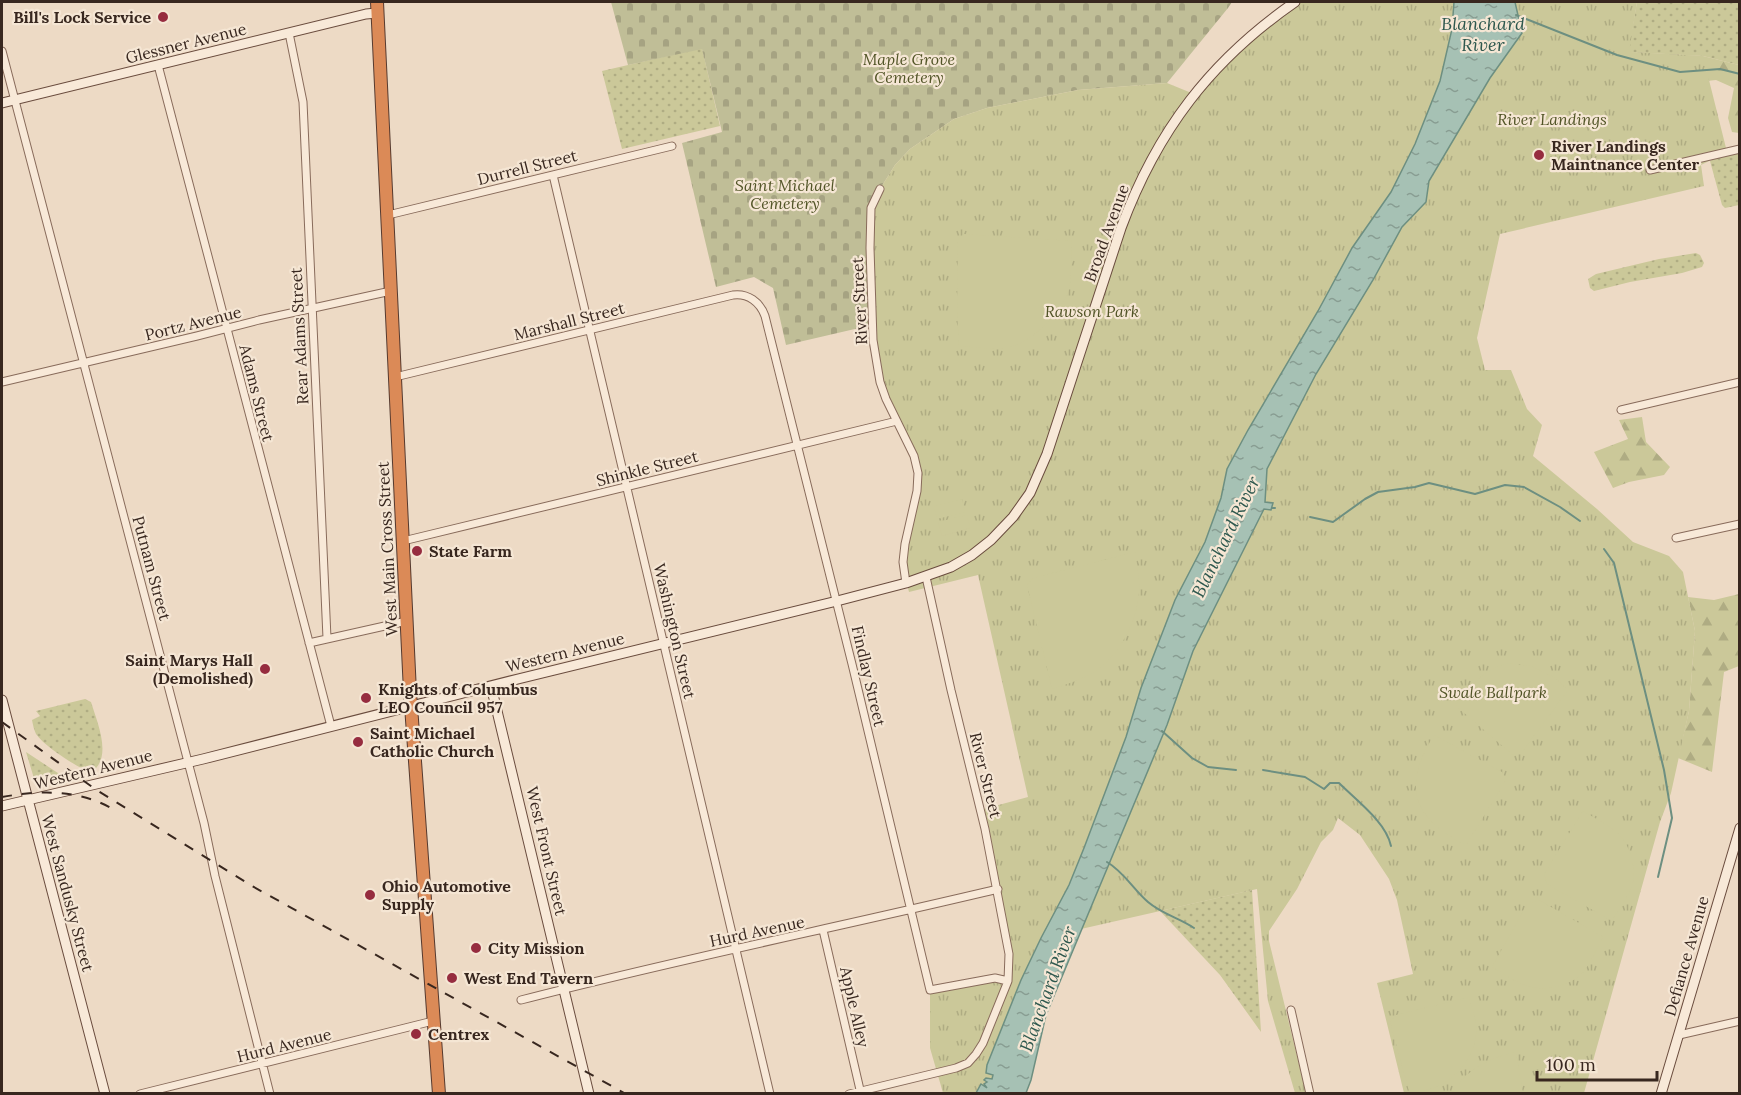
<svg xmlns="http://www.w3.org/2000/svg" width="1741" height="1095" font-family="Lora,serif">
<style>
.grass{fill:url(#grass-dots)}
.forest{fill:url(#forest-firs)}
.cemetery{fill:url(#cemetery-stones)}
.park{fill:url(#park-tufts)}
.pitch{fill:#cbc899}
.water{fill:url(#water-ripples);stroke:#6d8f81;stroke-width:1.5}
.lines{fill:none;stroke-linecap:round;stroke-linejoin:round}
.stream{stroke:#6d8f81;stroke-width:2}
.street-casing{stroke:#886b5b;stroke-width:9}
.secondary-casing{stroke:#6a4c3e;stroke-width:11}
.highway-casing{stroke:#563a2f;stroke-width:14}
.street{stroke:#f8e9d8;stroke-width:7}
.secondary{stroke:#f8e9d8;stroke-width:9}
.highway{stroke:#db8a57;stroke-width:12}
.rail{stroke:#38271f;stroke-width:2;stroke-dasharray:10 10;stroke-linecap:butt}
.poi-dot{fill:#962c3f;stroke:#f5e6d4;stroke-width:2}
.labels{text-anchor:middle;stroke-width:4.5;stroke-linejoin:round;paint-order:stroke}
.poi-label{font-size:16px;font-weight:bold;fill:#38271f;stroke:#f5e6d4;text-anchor:start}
.street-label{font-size:16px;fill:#38271f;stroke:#f5e6d4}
.park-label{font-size:16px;font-style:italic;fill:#515426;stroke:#f5e6d4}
.water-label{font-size:18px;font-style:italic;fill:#2e584e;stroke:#f5e6d4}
</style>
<defs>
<pattern id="grass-dots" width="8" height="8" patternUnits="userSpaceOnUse" patternTransform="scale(1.5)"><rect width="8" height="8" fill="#cbc899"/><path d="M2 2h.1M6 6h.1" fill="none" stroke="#afac83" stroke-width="1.8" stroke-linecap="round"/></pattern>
<pattern id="forest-firs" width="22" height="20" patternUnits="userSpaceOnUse" patternTransform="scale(1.5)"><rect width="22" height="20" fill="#cbc899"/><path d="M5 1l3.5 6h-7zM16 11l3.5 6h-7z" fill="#afac83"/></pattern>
<pattern id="cemetery-stones" width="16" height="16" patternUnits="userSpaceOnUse" patternTransform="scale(1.5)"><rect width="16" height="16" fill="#c0be97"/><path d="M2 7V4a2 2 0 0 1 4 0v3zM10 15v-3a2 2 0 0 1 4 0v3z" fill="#a6a382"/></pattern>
<pattern id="park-tufts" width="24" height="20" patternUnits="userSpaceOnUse" patternTransform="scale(1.5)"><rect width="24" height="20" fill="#cbc899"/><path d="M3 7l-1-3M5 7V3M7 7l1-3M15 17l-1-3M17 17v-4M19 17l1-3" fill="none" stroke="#afac83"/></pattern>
<pattern id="water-ripples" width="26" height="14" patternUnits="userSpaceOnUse" patternTransform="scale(1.5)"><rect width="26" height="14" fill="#a6c1b4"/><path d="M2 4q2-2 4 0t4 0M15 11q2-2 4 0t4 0" fill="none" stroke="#889d92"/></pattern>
</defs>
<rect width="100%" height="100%" fill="#eddac5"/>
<path class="grass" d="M1637 2H1739V65L1703 56 1628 52Z
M702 48 720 126 622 149 602 71Z
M1739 149V205L1725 208 1722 205 1710 161 1727 152Z
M1696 253 1700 255 1704 263 1702 267 1682 273 1630 282 1594 291 1590 288 1588 279 1596 274 1659 259Z
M85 699 91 702C97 722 114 759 90 773 75 765 46 748 36 734 34 730 33 725 32 720L40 716 36 711Z
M26 752 67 779 38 786 36 785Z
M1252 890 1261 1032 1220 975 1160 911Z"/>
<path class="forest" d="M1628 52 1703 56 1739 65V133L1732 132 1728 118 1734 88 1716 80 1671 85Z
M1642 417 1646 442 1670 467 1664 475 1629 482 1613 488 1594 452 1628 439 1619 420Z
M1739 594V666L1724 672 1712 772 1678 758 1689 711 1695 631 1688 597 1714 600Z"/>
<path class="cemetery" d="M611 2H1232L1228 8 1167 83 1078 90 987 108 954 119 910 149 895 165 880 189 872 325 786 345 773 288 754 277 716 287 682 143 722 132 702 49 628 65Z"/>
<path class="park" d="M1297 2H1637L1629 52 1703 56 1727 152 1701 165 1704 186 1500 234 1477 338 1485 370H1511L1527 409 1542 425 1533 456 1597 509 1633 542 1669 556 1683 572 1695 631 1689 711 1671 793 1660 822 1584 1093H1404L1377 983 1413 974 1397 900 1389 879 1360 835 1338 818 1333 830 1321 842 1297 889 1269 931V941L1306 1093H1295L1268 1001 1257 889 1081 929 1071 927 1010 1093H943L930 1048V990L1008 975 1010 959 980 810 1028 797 978 575 909 592 903 568 918 473 877 370 871 208 880 189 895 165 910 149 954 119 987 108 1078 90 1167 83 1194 94 1257 30Z"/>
<path class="pitch" d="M964 234 1072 241C1071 255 1072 281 1068 293 1060 314 1029 345 1006 348 991 350 974 347 959 346L957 312 958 240Z
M962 499 965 512 937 519 934 506Z
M967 515 970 528 942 536 938 522Z
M1135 552C1137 566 1140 579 1139 593 1137 621 1121 652 1098 669 1084 679 1068 684 1052 689L1027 585 1033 578Z
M1506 663 1531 666 1554 677 1568 690 1522 752 1513 755 1455 705C1470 684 1482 673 1506 663Z
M1434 735 1502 772 1506 780 1466 845C1412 818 1402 786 1434 735Z
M1583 811C1606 825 1625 831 1632 859 1634 869 1635 879 1631 888 1627 899 1618 910 1612 921L1547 884 1544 874Z
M1539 900 1603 937C1597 948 1592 960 1585 970 1573 986 1544 993 1525 985 1513 981 1503 973 1492 967L1527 904Z
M1469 997C1471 1006 1475 1016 1476 1025 1479 1050 1459 1078 1436 1087 1428 1091 1418 1091 1409 1091L1390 1022 1396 1015Z
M1516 1052 1523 1093H1452C1467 1069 1489 1058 1516 1052Z"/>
<path class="water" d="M1454 2H1515L1522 33 1490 78 1429 181 1426 202 1402 227 1373 280 1316 374 1267 469 1265 502 1273 503 1271 510 1264 509 1193 651 1167 725 1046 1015 1031 1080 1026 1093H976L981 1084 987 1088 984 1084 987 1082 984 1080 986 1078 992 1079 993 1075 986 1073 987 1065 1021 980 1041 938 1069 885 1084 848 1126 737 1141 688 1175 600 1205 542 1221 498 1227 469 1248 430 1318 311 1352 248 1391 192 1415 144 1440 81 1452 29Z"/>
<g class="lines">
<path class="stream" d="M1516 15 1617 55 1680 72 1720 69 1740 74
M1272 508H1275
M1310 517 1333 522 1365 499 1378 492 1415 487 1429 483 1475 494 1505 485 1524 487 1560 507 1580 521
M1604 549 1614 563 1664 770 1672 818 1658 877
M1162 731 1192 758 1208 767 1236 770
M1263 770 1305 777 1324 789 1330 783H1339C1356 800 1386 822 1391 846
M1107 862C1124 872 1133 889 1148 902 1162 914 1179 918 1194 928"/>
<g class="street-casing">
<path id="street" d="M289 33 303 102 327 638
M2 51 204 823 215 876 270 1094
M158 65 331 726
M1650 170 1740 149
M553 175C628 480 696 787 770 1094
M880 189 871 208 870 248 873 340 880 382 886 399 914 456 918 473 917 491 905 544 903 562 906 583
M388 215 672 146
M395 377 733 295C748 293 760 302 765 316L852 664 930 990 995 978 1008 981
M2 382 197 336 259 320 391 291
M1621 410 1740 382
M1676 538 1740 524
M403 541 897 421
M309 643 407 621
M823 930 861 1094
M521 1000C679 959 839 927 998 889
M1291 1010 1310 1094
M1679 1035 1740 1021
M140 1094 433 1021
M849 1094 956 1068 968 1063 976 1054 983 1043 1008 981 1009 954 985 829 951 690 926 577"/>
</g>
<g class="secondary-casing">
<path id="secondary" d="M2 103 366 14 377 13
M491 686 589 1094
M2 700 105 1094
M2 806 203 759 518 679 837 601 906 583 951 567 972 555 991 540 1013 517 1030 493 1047 454 1121 228C1157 131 1210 61 1295 2
M1661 1094 1740 828"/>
</g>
<g class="highway-casing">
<path id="highway" d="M377 2 410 692 439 1094"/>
</g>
<use href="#street" class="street"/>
<use href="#secondary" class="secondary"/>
<use href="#highway" class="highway"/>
<path class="rail" d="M2 722 95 789 252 886 626 1094
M2 797C41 790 81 789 116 811"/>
</g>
<g class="poi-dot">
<circle cx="163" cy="17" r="6"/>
<circle cx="1539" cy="155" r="6"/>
<circle cx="417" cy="551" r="6"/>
<circle cx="265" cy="669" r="6"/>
<circle cx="366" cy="698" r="6"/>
<circle cx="358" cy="742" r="6"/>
<circle cx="370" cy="895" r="6"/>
<circle cx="476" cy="948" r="6"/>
<circle cx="452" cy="978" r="6"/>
<circle cx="416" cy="1034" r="6"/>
</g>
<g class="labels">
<g class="poi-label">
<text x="151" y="23" text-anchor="end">Bill's Lock Service</text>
<text x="1551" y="152">River Landings<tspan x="1551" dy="18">Maintnance Center</tspan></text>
<text x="429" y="557">State Farm</text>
<text x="253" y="666" text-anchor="end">Saint Marys Hall<tspan x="253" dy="18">(Demolished)</tspan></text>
<text x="378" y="695">Knights of Columbus<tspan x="378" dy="18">LEO Council 957</tspan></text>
<text x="370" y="739">Saint Michael<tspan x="370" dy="18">Catholic Church</tspan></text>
<text x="382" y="892">Ohio Automotive<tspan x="382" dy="18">Supply</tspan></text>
<text x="488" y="954">City Mission</text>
<text x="464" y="984">West End Tavern</text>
<text x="428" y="1040">Centrex</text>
</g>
<g class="street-label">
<text transform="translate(186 43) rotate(-14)" y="6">Glessner Avenue</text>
<text transform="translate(527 167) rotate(-14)" y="6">Durrell Street</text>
<text transform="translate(1106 233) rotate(-70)" y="6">Broad Avenue</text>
<text transform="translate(859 301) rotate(-93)" y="6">River Street</text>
<text transform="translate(569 321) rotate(-14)" y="6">Marshall Street</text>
<text transform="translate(193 323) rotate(-14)" y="6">Portz Avenue</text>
<text transform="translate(299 336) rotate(-93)" y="6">Rear Adams Street</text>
<text transform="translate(257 393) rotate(76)" y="6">Adams Street</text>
<text transform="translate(647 468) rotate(-14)" y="6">Shinkle Street</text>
<text transform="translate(387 549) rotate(-93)" y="6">West Main Cross Street</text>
<text transform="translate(152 568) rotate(75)" y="6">Putnam Street</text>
<text transform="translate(675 631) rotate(77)" y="6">Washington Street</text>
<text transform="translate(565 652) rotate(-14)" y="6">Western Avenue</text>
<text transform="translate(869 676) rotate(77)" y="6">Findlay Street</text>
<text transform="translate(93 769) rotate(-14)" y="6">Western Avenue</text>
<text transform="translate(986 775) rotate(76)" y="6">River Street</text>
<text transform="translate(547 851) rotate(77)" y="6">West Front Street</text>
<text transform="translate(68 893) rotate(75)" y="6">West Sandusky Street</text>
<text transform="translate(757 931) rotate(-12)" y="6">Hurd Avenue</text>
<text transform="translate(1686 956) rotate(-74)" y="6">Defiance Avenue</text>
<text transform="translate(855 1007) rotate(77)" y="6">Apple Alley</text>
<text transform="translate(284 1045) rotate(-14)" y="6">Hurd Avenue</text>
</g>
<g class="park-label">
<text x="909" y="65">Maple Grove<tspan x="909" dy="18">Cemetery</tspan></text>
<text x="1552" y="125">River Landings</text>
<text x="785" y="191">Saint Michael<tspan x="785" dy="18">Cemetery</tspan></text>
<text x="1092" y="317">Rawson Park</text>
<text x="1493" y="698">Swale Ballpark</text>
</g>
<g class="water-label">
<text x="1483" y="30">Blanchard<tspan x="1483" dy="21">River</tspan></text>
<text transform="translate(1226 537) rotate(-64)" y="6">Blanchard River</text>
<text transform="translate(1048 989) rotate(-70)" y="6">Blanchard River</text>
</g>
</g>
<rect width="1741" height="1095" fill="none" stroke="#38271f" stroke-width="6"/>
<path d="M1537 1071v9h120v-9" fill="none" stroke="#38271f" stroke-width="3"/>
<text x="1546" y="1071" font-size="18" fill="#38271f" stroke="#f5e6d4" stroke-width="4.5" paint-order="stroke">100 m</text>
</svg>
